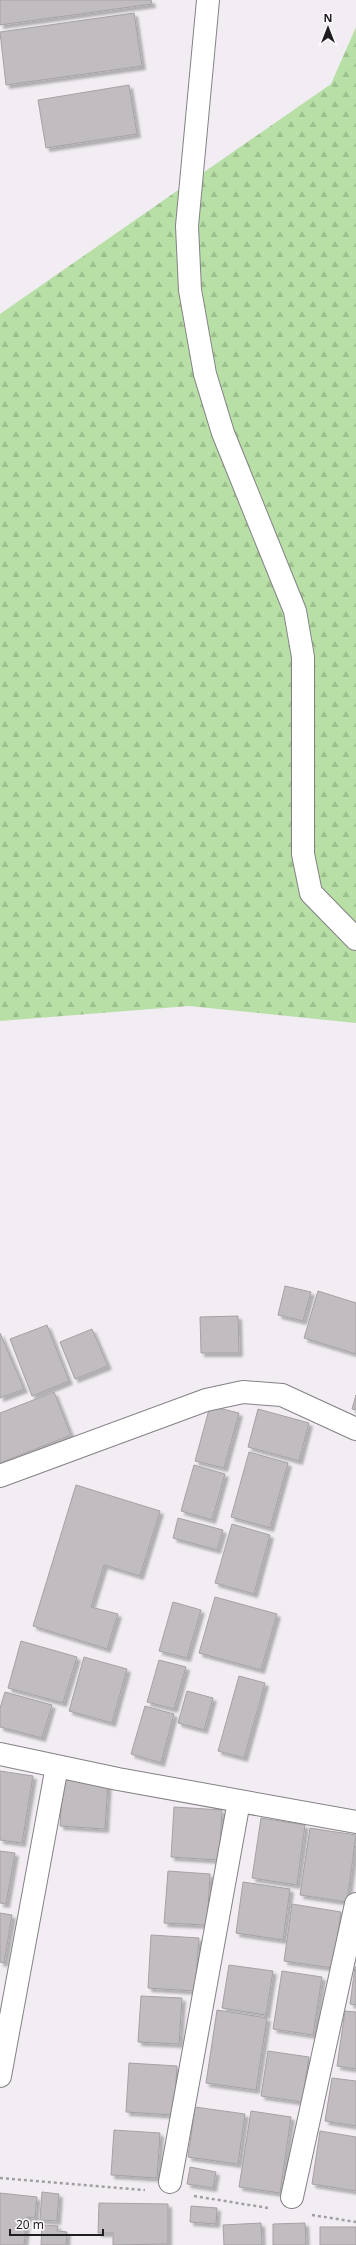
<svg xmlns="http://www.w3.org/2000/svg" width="356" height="2245" font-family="'Noto Sans',sans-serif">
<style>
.forest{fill:url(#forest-firs)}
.building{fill:#c0bcc0;stroke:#a5a1a5;filter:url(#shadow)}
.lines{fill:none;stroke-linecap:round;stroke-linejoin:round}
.minor-casing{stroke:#848185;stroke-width:24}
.path{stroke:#a29fa3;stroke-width:2.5;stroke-dasharray:3 3;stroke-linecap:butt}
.minor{stroke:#fff;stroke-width:22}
</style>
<defs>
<pattern id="forest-firs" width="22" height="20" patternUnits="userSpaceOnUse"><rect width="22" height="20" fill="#b7dfa6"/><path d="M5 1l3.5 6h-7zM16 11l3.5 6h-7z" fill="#9dbf8e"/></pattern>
<filter id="shadow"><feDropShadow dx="3.5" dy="3.5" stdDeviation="1" flood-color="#0004"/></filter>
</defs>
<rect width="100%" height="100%" fill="#f1edf2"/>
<path class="forest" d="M356 27V1023L189 1006 0 1021V314L331 84Z"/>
<path class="building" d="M0 0H151L152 4 0 25Z
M134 13 142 66 6 85 0 32Z
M129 85 137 134 46 148 38 100Z
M285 1286 311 1292 303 1321 278 1315Z
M318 1291 356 1303V1354L304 1338Z
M238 1316 239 1353H201L200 1317Z
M47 1325 69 1381 32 1396 10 1339Z
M92 1329 108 1366 75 1379 60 1342Z
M0 1333 24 1389 0 1398Z
M54 1392 71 1435 0 1463V1413Z
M356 1395V1410L352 1409Z
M210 1406 239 1413 224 1468 195 1461Z
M258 1409 309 1423 299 1461 248 1447Z
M249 1452 288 1463 270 1528 231 1517Z
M194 1465 225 1474 212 1520 181 1511Z
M76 1485 160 1511 140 1576 104 1565 91 1607 118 1614 107 1649 33 1626Z
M178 1518 223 1530 217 1550 173 1538Z
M232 1524 270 1535 254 1594 215 1583Z
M215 1597 277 1614 261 1670 199 1653Z
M173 1602 201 1610 187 1658 159 1651Z
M21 1641 77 1657 63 1703 8 1688Z
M84 1657 127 1669 112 1723 69 1711Z
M159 1660 186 1667 174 1709 147 1702Z
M239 1676 265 1683 244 1758 218 1751Z
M187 1691 213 1698 204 1730 178 1723Z
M5 1692 52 1705 42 1738 0 1727V1708Z
M145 1706 174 1714 161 1763 131 1754Z
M0 1771 33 1776 22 1843 0 1840Z
M63 1778 108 1781 105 1829 60 1826Z
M174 1807 222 1810 219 1860 171 1857Z
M261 1818 305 1825 297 1885 252 1878Z
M310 1828 356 1835 347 1902 300 1895Z
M0 1851 15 1853 6 1904 0 1903Z
M168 1871 210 1874 207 1925 164 1923Z
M243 1882 290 1889 283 1940 236 1933Z
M292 1904 341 1912 333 1968 284 1961Z
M0 1913 12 1915 4 1963 0 1962Z
M151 1935 199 1938 195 1991 148 1988Z
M229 1965 273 1971 266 2015 222 2008Z
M355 1967H356V2005L350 2004Z
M282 1971 322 1977 313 2035 273 2029Z
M141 1996 182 1998 179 2044 138 2042Z
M217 2010 267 2018 256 2090 206 2083Z
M345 2011 356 2012V2069L337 2066Z
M268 2051 309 2057 302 2102 261 2096Z
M129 2063 177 2066 174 2115 126 2112Z
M332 2078 356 2081V2126L325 2121Z
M195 2107 245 2114 238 2164 188 2157Z
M251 2111 291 2117 280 2193 239 2187Z
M114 2130 160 2133 157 2178 111 2175Z
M320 2131 356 2137V2191L312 2184Z
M190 2167 216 2172 213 2188 187 2184Z
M42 2192 59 2194 57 2221 40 2220Z
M0 2193 37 2197 35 2218 27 2217 24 2245H0Z
M99 2203 168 2204V2244L113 2245V2233H98Z
M191 2206 217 2208 216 2224 190 2222Z
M261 2223 262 2245H224L223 2225Z
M305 2223 306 2245H273V2224Z
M42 2225 58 2226 57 2231 67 2232 66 2245H41Z
M320 2227H356V2245H320Z"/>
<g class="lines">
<g class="minor-casing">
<path id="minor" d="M208 0 187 226 190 290 205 374 223 433 295 611 303 657V854L311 893 356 939
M0 1476 206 1400 243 1392 282 1395 356 1429
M0 1754 118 1779 356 1822
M0 2076 57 1766
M170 2182 239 1801
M292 2197 356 1904"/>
</g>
<path class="path" d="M0 2178 145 2190
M194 2196 268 2208
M312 2215 356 2222"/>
<use href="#minor" class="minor"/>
</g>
<g transform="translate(328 28)" stroke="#fefaff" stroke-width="3" paint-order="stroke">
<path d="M0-3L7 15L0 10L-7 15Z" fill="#1f1d1f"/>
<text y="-6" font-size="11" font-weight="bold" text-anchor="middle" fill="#1f1d1f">N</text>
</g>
<path d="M10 2229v6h93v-6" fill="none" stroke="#1f1d1f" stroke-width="2"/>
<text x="16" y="2229" font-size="12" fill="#1f1d1f" stroke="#fefaff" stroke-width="3" paint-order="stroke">20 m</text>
</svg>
